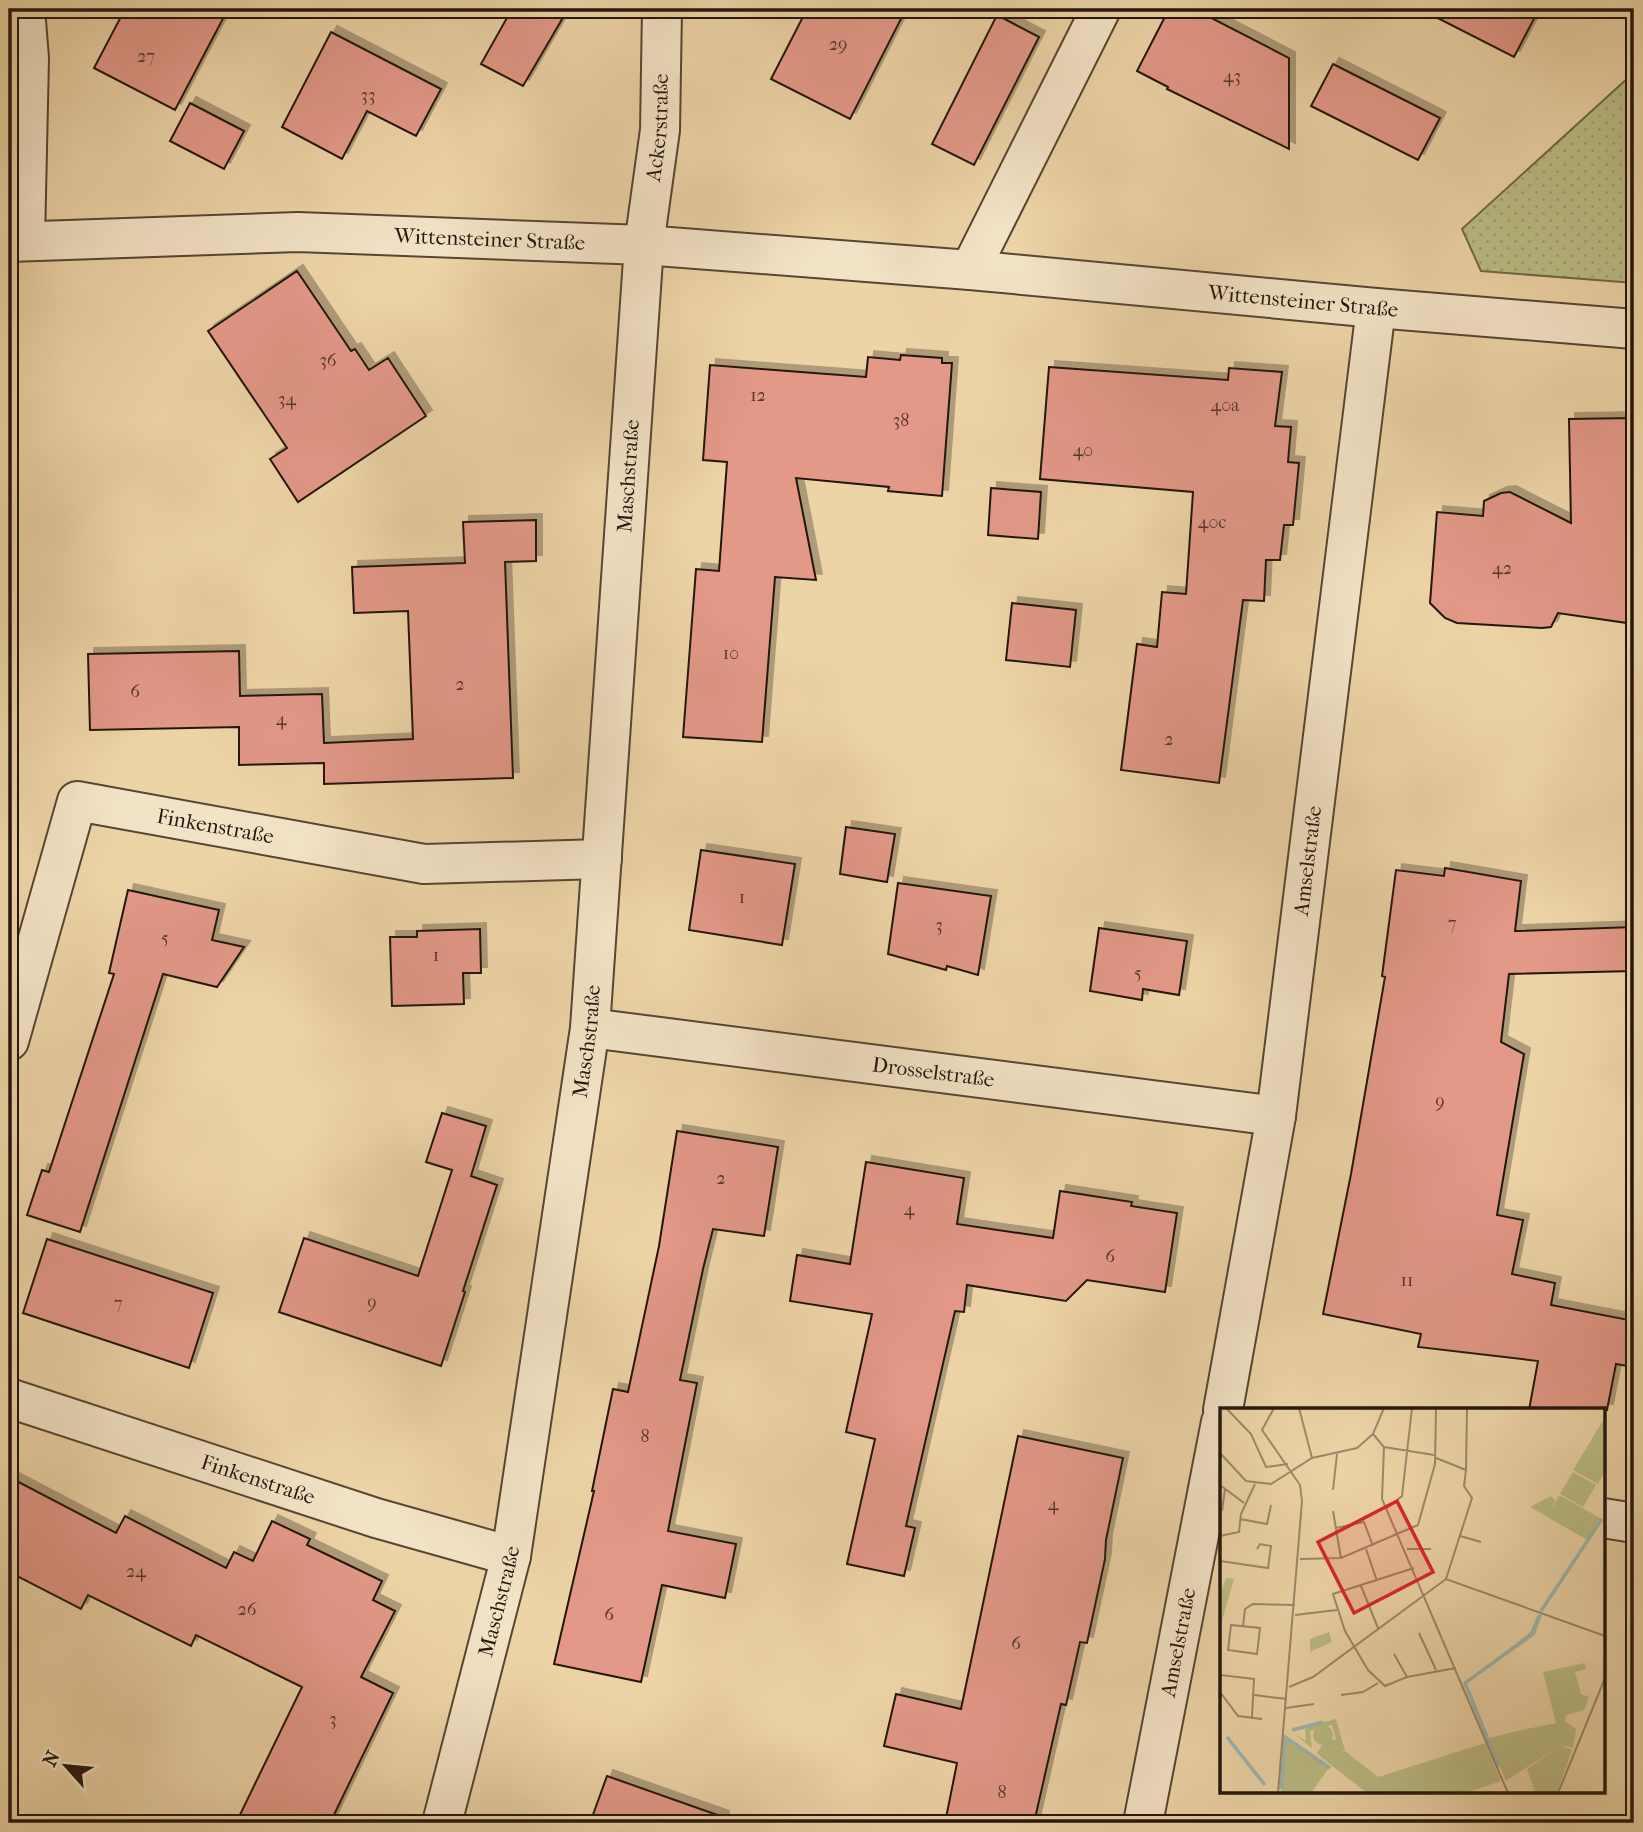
<svg xmlns="http://www.w3.org/2000/svg" width="1643" height="1832" font-family="'IM FELL French Canon',serif">
<style>
.park{fill:url(#park-dots);stroke:#70694a;stroke-width:2}
.building{fill:#e39888;stroke:#24160e;stroke-width:2;filter:url(#shadow)}
.lines{fill:none;stroke-linecap:round;stroke-linejoin:round}
.street-casing{stroke:#564634;stroke-width:42}
.street{stroke:#f3e3c6;stroke-width:38}
.labels{text-anchor:middle;stroke-width:5;stroke-linejoin:round;paint-order:stroke}
.number-label{font-size:18px;fill:#54362c}
.street-label{font-size:21px;fill:#24160e;stroke:#f3e3c6}
.inset-river{fill:none;stroke:#9db6b2;stroke-width:3.5}
.inset-road{fill:none;stroke:#9d886a;stroke-width:2}
.view{fill:#d62828;fill-opacity:0.15;stroke:#d62828;stroke-width:3.5}
.inset-edge{fill:none;stroke:#24160e;stroke-width:3.5}
</style>
<defs>
<pattern id="park-dots" width="8" height="8" patternUnits="userSpaceOnUse" patternTransform="scale(1.75)"><rect width="8" height="8" fill="#bbbc85"/><path d="M2 2h.1M6 6h.1" fill="none" stroke="#a1a172" stroke-width="1.8" stroke-linecap="round"/></pattern>
<filter id="shadow"><feDropShadow dx="6" dy="-6" stdDeviation="0" flood-color="#0004"/></filter>
</defs>
<rect width="100%" height="100%" fill="#edd4a7"/>
<filter id="stains"><feTurbulence type="fractalNoise" baseFrequency=".00286" numOctaves="4"/><feColorMatrix values="0 0 0 0 .2 0 0 0 0 .09 0 0 0 0 .02 0 0 0 .5 -.17"/></filter>
<radialGradient id="worn" r=".72"><stop offset=".6" stop-color="#630" stop-opacity="0"/><stop offset="1" stop-color="#630" stop-opacity=".3"/></radialGradient>
<path class="park" d="M1629 77 1634 103V283L1481 271 1462 229Z"/>
<path class="building" d="M125 9H228L175 110 94 68Z
M512 9H568L523 86 481 64Z
M807 9H906L850 119 771 79Z
M1169 9H1194L1289 58V149L1167 89 1168 87 1137 71Z
M1420 9H1539L1514 57Z
M997 15 1039 37 974 165 932 144Z
M331 32 441 89 416 136 367 111 342 159 282 127Z
M1333 64 1440 118 1418 160 1311 106Z
M190 103 244 131 224 169 170 141Z
M297 271 351 351 355 349 369 370 388 358 426 416 298 502 270 459 287 448 208 331Z
M901 355 942 358V363H952L942 496 888 491 889 487 796 478 816 580 775 577 762 742 683 737 696 569 719 571 727 462 703 460 710 365 866 377 868 357 900 360Z
M1049 367 1228 380 1229 368 1282 372 1275 426 1291 427 1288 462 1299 463 1293 525H1284L1280 560H1266L1264 601 1243 600 1219 783 1121 770 1137 644 1157 647 1162 592 1186 594 1193 492 1040 479Z
M1633 418 1634 624 1558 613 1551 627 1542 628 1457 623 1445 618 1430 603 1437 512 1483 516 1484 501 1501 493 1510 492 1571 523 1569 419Z
M991 488 1041 492 1038 539 988 535Z
M536 520V561L505 562 513 778 324 784V763L239 765V727L90 730 88 654 239 651 240 696 322 694 324 743 413 739 408 611 354 613 352 567 465 563 463 522Z
M1012 603 1076 610 1070 667 1006 660Z
M846 827 895 834 887 882 840 874Z
M701 850 795 864 782 945 689 930Z
M1445 868 1521 881 1515 931 1634 927V971L1509 974 1501 1042 1524 1054 1497 1215 1523 1220 1512 1274 1555 1283 1551 1305 1634 1321V1367L1616 1364 1607 1410H1529L1538 1361 1418 1347 1421 1334 1323 1314 1351 1174 1385 977 1382 976 1396 870 1444 876Z
M898 883 991 896 978 975 947 966 946 970 888 954Z
M128 890 219 910 212 940 244 947 217 987 163 974 80 1232 27 1215 42 1170 49 1172 114 974 109 973Z
M1099 928 1187 941 1179 995 1143 989 1142 1000 1090 991Z
M480 929 481 973H463L464 1004 392 1006 390 937H417V931Z
M442 1113 486 1126 471 1176 497 1185 463 1291 465 1292 441 1366 279 1312 304 1238 418 1276 452 1170 426 1162Z
M677 1131 778 1147 764 1236 713 1229 703 1269 680 1380 697 1383 668 1531 736 1544 725 1598 662 1585 641 1682 554 1664 594 1491H592L613 1389 628 1392 659 1246Z
M866 1162 964 1178 957 1224 1053 1238 1060 1191 1132 1202 1131 1206 1177 1213 1165 1292 1087 1280 1066 1301 967 1285 964 1312 955 1311 906 1526 915 1528 904 1576 847 1564 875 1439 846 1432 872 1314 790 1301 797 1255 850 1264Z
M47 1239 213 1293 189 1368 23 1313Z
M1018 1436 1123 1458 1106 1540 1105 1559 1087 1643 1080 1642 1066 1705 1061 1704 1034 1823H945L957 1763 884 1746 896 1694 961 1709Z
M9 1477 116 1533 125 1516 226 1568 234 1552 253 1561 272 1521 310 1539 307 1545 382 1581 373 1600 395 1611 361 1677 393 1693 330 1823H236L302 1687 196 1635 191 1646 88 1595 81 1609 9 1572Z
M607 1776 723 1817 722 1823H590Z"/>
<g class="lines">
<g class="street-casing">
<g id="street">
<path d="M25 240 29 58 25 9"/>
<path id="s1" d="M9 242 298 232 644 245 970 270 1376 308 1634 329"/>
<path d="M970 270 1101 9"/>
<path id="s2" d="M590 1028 1276 1116"/>
<path id="s3" d="M9 1041 77 801 424 864 602 859"/>
<path id="s4" d="M9 1398 376 1518 511 1556"/>
<path id="s5" d="M1223 1410 1276 1116 1376 308"/>
<path d="M1603 1518 1634 1523"/>
<path id="s6" d="M442 1823 511 1556 590 1028 644 245 660 130 662 9"/>
<path id="s7" d="M1143 1823 1221 1422"/>
</g>
</g>
<use href="#street" class="street"/>
</g>
<g class="labels">
<g class="number-label">
<text x="838" y="50">29</text>
<text x="146" y="62">27</text>
<text x="1232" y="82">43</text>
<text x="368" y="101">33</text>
<text x="328" y="366">36</text>
<text x="758" y="401">12</text>
<text x="287" y="405">34</text>
<text x="1225" y="411">40a</text>
<text x="901" y="426">38</text>
<text x="1083" y="456">40</text>
<text x="1212" y="528">40c</text>
<text x="1502" y="574">42</text>
<text x="731" y="659">10</text>
<text x="460" y="690">2</text>
<text x="135" y="697">6</text>
<text x="281" y="725">4</text>
<text x="1169" y="745">2</text>
<text x="742" y="903">1</text>
<text x="1452" y="929">7</text>
<text x="939" y="931">3</text>
<text x="165" y="944">5</text>
<text x="436" y="961">1</text>
<text x="1138" y="979">5</text>
<text x="1440" y="1107">9</text>
<text x="721" y="1184">2</text>
<text x="909" y="1215">4</text>
<text x="1110" y="1262">6</text>
<text x="1407" y="1286">11</text>
<text x="372" y="1308">9</text>
<text x="118" y="1309">7</text>
<text x="645" y="1442">8</text>
<text x="1053" y="1510">4</text>
<text x="136" y="1577">24</text>
<text x="247" y="1615">26</text>
<text x="609" y="1620">6</text>
<text x="1016" y="1649">6</text>
<text x="333" y="1725">3</text>
<text x="1002" y="1798">8</text>
</g>
<g class="street-label">
<text dy="7" stroke="none"><textPath href="#s6" startOffset="1713">Ackerstraße</textPath></text>
<text dy="7" stroke="none"><textPath href="#s1" startOffset="481">Wittensteiner Straße</textPath></text>
<text dy="7" stroke="none"><textPath href="#s1" startOffset="1297">Wittensteiner Straße</textPath></text>
<text dy="7" stroke="none"><textPath href="#s6" startOffset="1363">Maschstraße</textPath></text>
<text dy="7" stroke="none"><textPath href="#s3" startOffset="390">Finkenstraße</textPath></text>
<text dy="7" stroke="none"><textPath href="#s5" startOffset="556">Amselstraße</textPath></text>
<text dy="7" stroke="none"><textPath href="#s6" startOffset="796">Maschstraße</textPath></text>
<text dy="7" stroke="none"><textPath href="#s2" startOffset="346">Drosselstraße</textPath></text>
<text dy="7" stroke="none"><textPath href="#s4" startOffset="262">Finkenstraße</textPath></text>
<text dy="7" stroke="none"><textPath href="#s6" startOffset="229">Maschstraße</textPath></text>
<text dy="7" stroke="none"><textPath href="#s7" startOffset="184">Amselstraße</textPath></text>
</g>
</g>
<g transform="translate(1220 1408)">
<rect width="385" height="385" fill="#edd4a7"/>
<path d="M385 9V63L378 76 353 62ZM353 64 376 77 363 99 340 86ZM339 87 382 111 369 133 310 99 331 88 335 92 330 103ZM6 170 14 171 0 219V187ZM318 206 322 207 315 227 246 276 310 224ZM365 255 366 261 355 264 361 286 369 289 364 302 346 307 345 313 356 321 353 340 339 336 327 342 317 319 336 315 323 264ZM302 322 314 353 286 373 268 330ZM66 329 109 360 91 385H61ZM265 335 281 373 246 385H147L101 349 125 343 158 369ZM339 339 352 342 337 385H316L307 361Z" fill="#bbbc85"/>
<path d="M116 311 125 343 101 349 97 345 104 334 116 331 112 317 90 323 92 340 74 326 86 333 85 319ZM317 319 327 342 339 336 352 342 339 339 287 372 314 353 302 322Z" fill="#bbbc85"/>
<path d="M109 224 112 234 90 244V231Z" fill="#bbbc85"/>
<path d="M93 327a10 10 0 1 1 20 0a10 10 0 1 1-20 0Z" fill="#bbbc85"/>
<path class="inset-river" d="M321 203 382 111M72 322 103 314M7 329 45 377M279 359 245 275 312 226 320 207M61 381 65 329 110 360"/>
<path class="inset-road" d="M6 0 31 26 46 59 68 56M54 0 42 22 80 77 82 93 58 385M79 0 92 50M153 26 164 39 162 91 288 385M164 39 214 47M0 45 26 73 51 76 92 50 137 40 153 26 164 0M216 50 246 62 244 78 252 90 226 171M246 62 247 0M0 77 24 95M113 82 117 46M167 100 182 88 192 0M2 103 5 81M113 103 121 150M20 111 47 116 51 97M116 120 144 114 153 138M0 128 19 124 21 106 35 76M240 128 261 134M146 141 157 173M187 141H211M80 151 121 150 198 117 215 56 216 0M0 153 48 160 51 138 40 136 37 141M141 178 158 220M75 207 117 202M11 217 40 220 37 246 8 242ZM23 218 25 201 33 196 75 197M199 225 216 262M174 246 187 269 165 278 148 262 125 223 113 186 194 160M187 269 236 260M0 275 1 267 34 271 32 309M69 279 93 269 226 171 385 228M0 284 18 308 42 311M34 287 67 291M121 287 143 284 158 275M66 300 94 296M338 385 385 270"/>
<path class="view" d="M177 93 213 164 134 205 98 134Z"/>
<rect width="385" height="385" class="inset-edge"/>
</g>
<rect width="1643" height="1832" fill="none" stroke="#edd4a7" stroke-width="35"/>
<rect x="10" y="10" width="1622" height="1811" fill="none" stroke="#24160e" stroke-width="3.5"/>
<rect x="18" y="18" width="1608" height="1797" fill="none" stroke="#24160e" stroke-width="2"/>
<g transform="translate(66 1766) rotate(297)" stroke="#f3e3c6" stroke-width="5" paint-order="stroke">
<path d="M0-5L12 26L0 18L-12 26Z" fill="#24160e"/>
<text y="-10" font-size="19" font-weight="bold" text-anchor="middle" fill="#24160e">N</text>
</g>
<rect width="100%" height="100%" filter="url(#stains)"/>
<rect width="100%" height="100%" fill="url(#worn)"/>
</svg>
